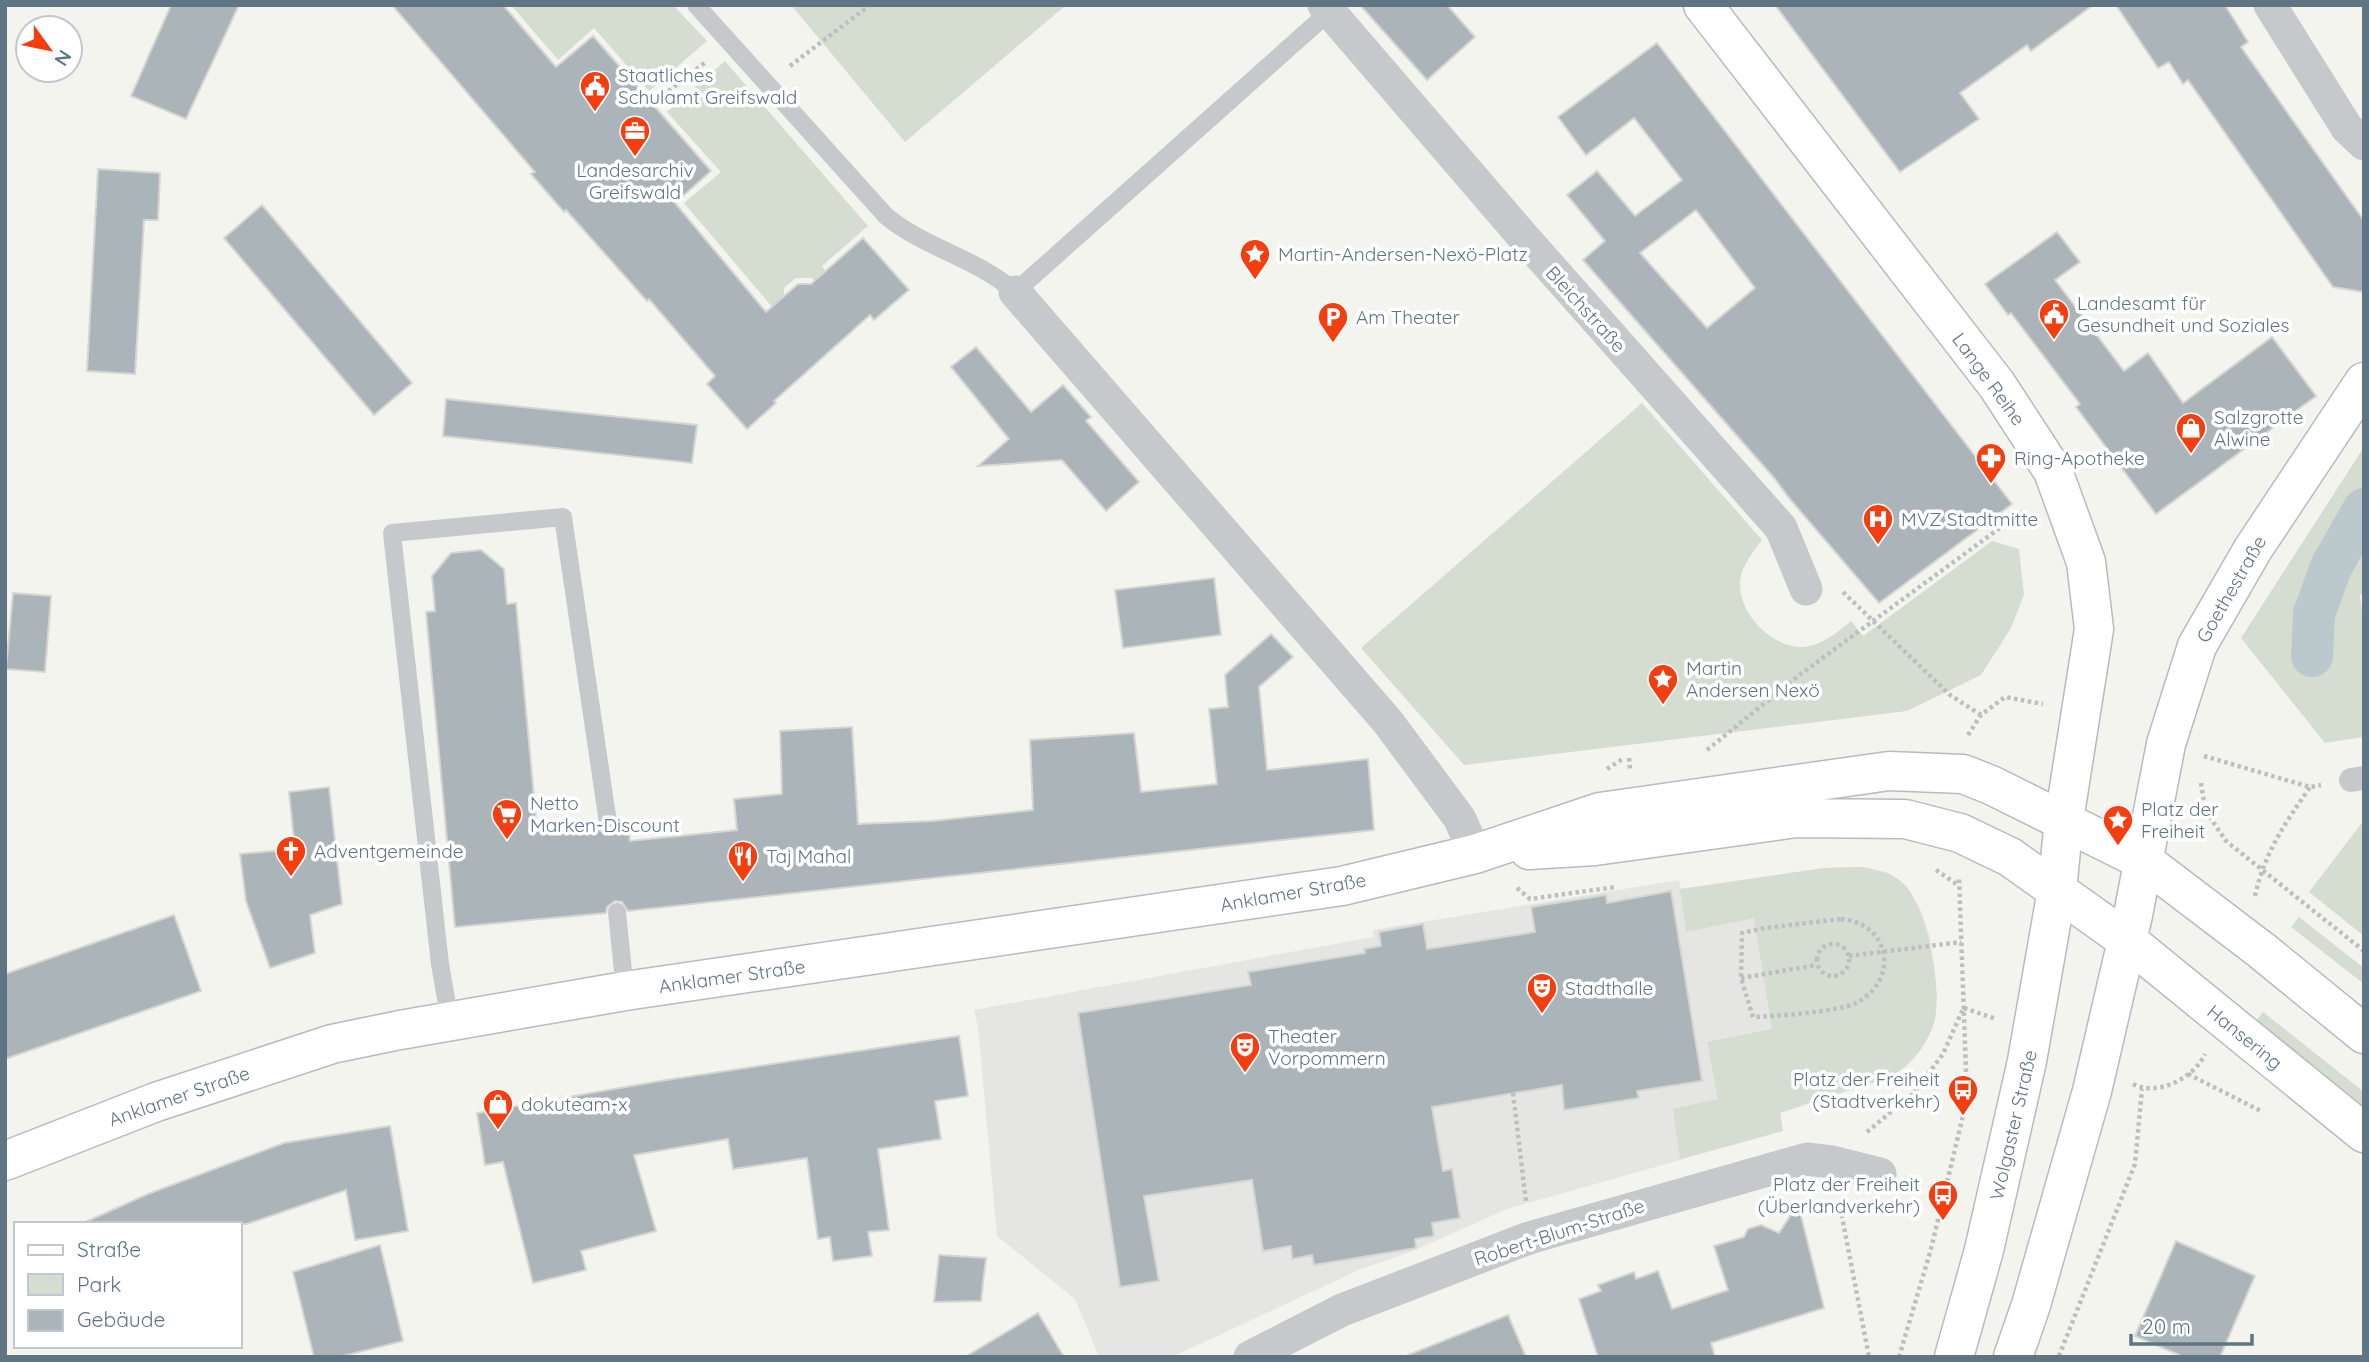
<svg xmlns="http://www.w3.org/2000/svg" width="2369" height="1362" font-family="Quicksand,sans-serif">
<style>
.built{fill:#e5e6e3}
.green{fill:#d5dcd0}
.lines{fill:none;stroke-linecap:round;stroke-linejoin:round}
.canal{stroke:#bbc9cd;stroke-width:42}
.building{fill:#abb4b9;stroke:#d5d5d2;stroke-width:2;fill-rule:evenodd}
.secondary-casing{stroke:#b5bbbf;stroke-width:41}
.path{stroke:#bcbfc1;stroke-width:4.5;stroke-dasharray:3.5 3.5;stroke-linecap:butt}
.service{stroke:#c6c9cc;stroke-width:18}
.pedestrian{stroke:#c6c9cc;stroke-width:24}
.minor{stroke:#c6c9cc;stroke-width:33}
.secondary{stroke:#fff;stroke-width:38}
.labels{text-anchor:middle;stroke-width:7;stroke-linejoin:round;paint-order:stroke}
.poi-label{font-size:19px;fill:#607584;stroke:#fff;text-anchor:start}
.street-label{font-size:19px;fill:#607584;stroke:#fff}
</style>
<rect width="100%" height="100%" fill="#f4f4ef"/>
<path class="built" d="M1862 867 1889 873 1905 885 1921 911 1930 937 1937 995 1934 1022 1922 1048 1905 1067 1882 1080 1780 1113 1783 1131 1507 1209 1413 1251 1359 1270 1172 1357H1099L1075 1299 997 1236 978 1027 974 1010 1373 937V930L1679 880 1681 889 1824 868Z"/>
<path class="green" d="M511 5H673L707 41 649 91 594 28 558 60Z
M791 5H1066L905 142Z
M725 61 868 226 822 266 827 274 817 283 812 278H796L784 288V301L779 315 684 203 721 172 667 112Z
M1642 403 1762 540C1753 552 1740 568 1740 584 1739 614 1773 649 1804 647 1822 645 1838 632 1851 621L1863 636 1992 541 2019 549 2024 595 2011 628 1981 675 1907 711 1464 765 1361 648Z
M2364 447V591L2360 596 2364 627V737L2325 743 2241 638Z
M2364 820V936L2309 892Z
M1862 867C1877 870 1894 873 1905 885 1928 910 1943 991 1934 1023 1929 1039 1918 1056 1905 1067 1889 1080 1870 1083 1851 1089 1827 1096 1804 1105 1780 1113L1783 1131 1680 1159 1673 1109 1718 1099 1707 1042 1772 1029 1754 918 1686 932 1680 889 1824 868Z
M2299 917 2364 968V984L2291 927Z
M2263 1012 2364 1092V1115L2252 1026Z"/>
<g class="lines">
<path class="canal" d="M2312 656 2314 614 2331 567 2364 509"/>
</g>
<path class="building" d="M171 5H239L186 119 131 96Z
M392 5H503L556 67 593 36 711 171 675 203 766 312 798 284H811L863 238 909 290 874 320 870 315 774 401 776 403 747 429 707 384 715 376 649 299 647 301 566 210 564 212 531 174 535 172Z
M1360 5H1447L1475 37 1427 80Z
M1775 5H2093L2031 51 2027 45 1960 93 1979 119 1900 172Z
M2116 5H2225L2248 42 2241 47 2364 221V292L2333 287 2188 80 2183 84 2169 62 2158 68Z
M1657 43 2012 504 1879 603 1790 499 1775 479 1583 260 1605 241 1567 195 1597 171 1635 216 1682 180 1634 118 1586 155 1558 117ZM1696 210 1755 288 1707 328 1640 253Z
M98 169 160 173 158 220H144L135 374 87 371Z
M262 205 412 383 374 415 224 238Z
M2057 232 2080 262 2055 280 2124 371 2148 353 2183 403 2272 337 2316 396 2156 514 2076 407 2080 404 2011 313 2008 315 1985 284Z
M976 347 1031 412 1063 385 1091 417 1086 421 1139 482 1106 511 1062 460 978 466 1009 439 951 367Z
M446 399 697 425 692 463 443 436Z
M481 550 504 569 507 604 516 603 537 829 597 824 600 831 609 834 616 831 619 821 628 820 630 841 737 830 734 799 782 794 780 731 852 727 858 824 933 821 1033 810 1030 740 1134 733 1141 792 1217 784 1209 709 1228 707 1225 675 1271 634 1293 657 1259 687 1267 770 1368 759 1374 830 628 911 622 902 615 901 607 907 606 913 455 927 426 612 435 611 432 576 451 553Z
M1214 578 1221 635 1123 648 1115 590Z
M13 593 51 596 45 672 6 669Z
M329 787 342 904 310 915 315 953 270 968 246 901 240 854 295 849 289 792Z
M1671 891 1702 1081 1637 1091 1639 1098 1564 1110 1562 1085 1432 1107 1443 1171 1452 1169 1460 1218 1432 1223 1434 1236 1415 1239 1416 1248 1314 1265 1312 1255 1292 1259 1291 1246 1263 1251 1252 1180 1144 1196 1159 1281 1120 1287 1078 1013 1251 985 1248 972 1365 953 1364 949 1381 946 1379 932 1423 924 1427 949 1535 932 1531 907 1606 895 1607 903Z
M174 915 201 991 5 1059V974Z
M959 1036 968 1096 935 1101 941 1139 878 1149 889 1230 868 1232 872 1256 833 1261 830 1237 818 1239 807 1158 733 1169 728 1139 634 1155 656 1231 581 1251 586 1270 533 1283 503 1162 485 1165 477 1113 666 1080Z
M390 1126 408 1231 355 1240 346 1190 247 1224H81L148 1194 284 1143Z
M1798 1204 1824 1308 1711 1343 1715 1357H1598L1579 1299 1601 1291 1598 1285 1634 1272 1636 1279 1658 1271 1672 1309 1728 1290 1714 1246 1744 1237 1748 1229 1761 1225 1779 1233Z
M2176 1241 2255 1276 2220 1357H2184L2135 1336Z
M380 1245 403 1341 339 1357H314L293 1272Z
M939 1255 986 1258 981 1301 934 1302Z
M1038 1313 1064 1357H965Z
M1508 1315 1526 1357H1409L1408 1355Z"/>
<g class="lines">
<g class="secondary-casing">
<path id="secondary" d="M1703 5 1997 385 2053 471 2086 562 2094 629 2064 820 2057 890 2027 1061 1984 1250 1954 1357
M1529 850 1595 846 1796 818 1905 819 1960 833 2010 857 2128 941 2364 1133
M5 1161 156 1102 332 1044 400 1030 625 991 1342 886 1475 854 1600 812 1889 771 1963 774 1991 785 2144 861 2261 950 2364 1034
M2013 1357 2031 1305 2092 1091 2133 915 2166 744 2197 646 2253 549 2364 382"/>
</g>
<path class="path" d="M790 66 870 5
M652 104 707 61
M1843 592 1950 695 1981 715
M1968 735 1981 715 2005 697 2043 704
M1707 750 1798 676 2023 511
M2204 756 2310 787 2321 785
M1629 758 1630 769
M1607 769 1624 758
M2201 783 2205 810 2226 841 2364 951
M1936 870 1958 885
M1517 888 1530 899 1615 887
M2255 896C2265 851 2285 824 2310 787
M1841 919C1892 924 1899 981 1856 1003 1837 1012 1777 1016 1753 1017L1741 978 1742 933 1765 928Z
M1817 960a16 16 0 1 1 32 0a16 16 0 1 1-32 0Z
M1849 956 1961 942
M1741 978 1817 965
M1964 1008 1996 1019
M2188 1074 2263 1112
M2133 1084C2157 1097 2194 1078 2205 1054
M1513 1093 1526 1202
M1867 1132 1914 1093 1943 1054 1963 1009
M1839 1201 1869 1357
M2059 1356 2135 1164 2142 1089
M1899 1357 1931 1249 1967 1099 1959 877"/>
<path class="service" d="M696 5 886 216C926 249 977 258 1015 292L1329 12
M617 912 625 991
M450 1022 440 964 392 533 563 517 608 823"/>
<path class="pedestrian" d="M2351 780 2364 778"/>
<path class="minor" d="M1324 5 1519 232 1781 528 1806 589
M2270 5 2347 128 2364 144
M1015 292 1388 722 1460 819 1475 854
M1250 1357 1342 1310 1529 1238 1807 1159 1832 1162 1880 1174"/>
<use href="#secondary" class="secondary"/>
</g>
<defs>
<g id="civic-pin" transform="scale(1.575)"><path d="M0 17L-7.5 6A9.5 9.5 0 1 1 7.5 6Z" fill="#f43e0f" stroke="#fff"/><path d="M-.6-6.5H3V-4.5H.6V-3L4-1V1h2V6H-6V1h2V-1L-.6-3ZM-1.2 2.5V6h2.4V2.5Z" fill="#fff"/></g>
<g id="office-pin" transform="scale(1.575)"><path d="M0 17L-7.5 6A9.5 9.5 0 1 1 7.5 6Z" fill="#f43e0f" stroke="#fff"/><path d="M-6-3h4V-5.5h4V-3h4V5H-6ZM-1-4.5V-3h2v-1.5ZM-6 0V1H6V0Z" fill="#fff"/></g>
<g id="sight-pin" transform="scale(1.575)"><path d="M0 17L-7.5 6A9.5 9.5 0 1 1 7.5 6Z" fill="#f43e0f" stroke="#fff"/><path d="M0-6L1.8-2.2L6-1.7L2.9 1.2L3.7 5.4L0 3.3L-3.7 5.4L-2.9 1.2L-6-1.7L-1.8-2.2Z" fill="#fff"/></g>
<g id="parking-pin" transform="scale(1.575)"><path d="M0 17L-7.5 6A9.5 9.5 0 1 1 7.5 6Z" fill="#f43e0f" stroke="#fff"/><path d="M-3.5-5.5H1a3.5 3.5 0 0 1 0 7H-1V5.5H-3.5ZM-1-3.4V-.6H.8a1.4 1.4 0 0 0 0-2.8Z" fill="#fff"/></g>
<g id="shop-pin" transform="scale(1.575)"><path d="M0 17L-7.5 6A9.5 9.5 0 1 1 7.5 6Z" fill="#f43e0f" stroke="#fff"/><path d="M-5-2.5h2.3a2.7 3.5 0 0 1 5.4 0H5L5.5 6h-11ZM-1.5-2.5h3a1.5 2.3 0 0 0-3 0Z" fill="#fff"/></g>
<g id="pharmacy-pin" transform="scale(1.575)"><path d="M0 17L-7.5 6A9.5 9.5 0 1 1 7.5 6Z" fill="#f43e0f" stroke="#fff"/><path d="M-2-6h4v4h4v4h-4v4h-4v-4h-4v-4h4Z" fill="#fff"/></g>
<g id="hospital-pin" transform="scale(1.575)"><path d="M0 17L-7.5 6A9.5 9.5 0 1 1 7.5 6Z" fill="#f43e0f" stroke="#fff"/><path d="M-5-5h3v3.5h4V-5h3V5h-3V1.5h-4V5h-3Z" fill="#fff"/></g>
<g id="supermarket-pin" transform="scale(1.575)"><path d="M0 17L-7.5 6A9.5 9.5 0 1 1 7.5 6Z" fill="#f43e0f" stroke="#fff"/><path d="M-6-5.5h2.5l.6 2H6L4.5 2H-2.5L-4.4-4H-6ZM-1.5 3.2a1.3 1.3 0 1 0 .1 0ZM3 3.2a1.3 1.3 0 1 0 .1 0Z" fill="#fff"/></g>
<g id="church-pin" transform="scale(1.575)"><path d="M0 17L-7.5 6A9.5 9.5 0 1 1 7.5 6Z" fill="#f43e0f" stroke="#fff"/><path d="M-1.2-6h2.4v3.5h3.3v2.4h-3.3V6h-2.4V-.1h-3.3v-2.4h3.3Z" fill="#fff"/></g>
<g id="restaurant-pin" transform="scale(1.575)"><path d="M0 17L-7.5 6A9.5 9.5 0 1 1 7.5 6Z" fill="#f43e0f" stroke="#fff"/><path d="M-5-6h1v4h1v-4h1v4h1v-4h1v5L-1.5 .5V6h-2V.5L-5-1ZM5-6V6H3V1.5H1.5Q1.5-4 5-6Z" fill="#fff"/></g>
<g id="theatre-pin" transform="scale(1.575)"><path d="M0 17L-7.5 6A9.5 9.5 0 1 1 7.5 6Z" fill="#f43e0f" stroke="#fff"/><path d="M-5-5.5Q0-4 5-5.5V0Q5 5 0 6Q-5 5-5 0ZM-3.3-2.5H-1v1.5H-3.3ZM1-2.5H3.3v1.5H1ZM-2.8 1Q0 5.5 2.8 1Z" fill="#fff"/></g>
<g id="bus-pin" transform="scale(1.575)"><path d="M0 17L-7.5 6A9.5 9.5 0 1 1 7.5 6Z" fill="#f43e0f" stroke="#fff"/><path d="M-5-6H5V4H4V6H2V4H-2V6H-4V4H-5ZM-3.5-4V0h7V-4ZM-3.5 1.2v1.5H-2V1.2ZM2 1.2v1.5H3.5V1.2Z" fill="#fff"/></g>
</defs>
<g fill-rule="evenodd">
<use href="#civic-pin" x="595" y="86"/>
<use href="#office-pin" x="635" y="131"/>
<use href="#sight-pin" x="1255" y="254"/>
<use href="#civic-pin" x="2054" y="314"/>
<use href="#parking-pin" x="1333" y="317"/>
<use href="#shop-pin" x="2191" y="428"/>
<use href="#pharmacy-pin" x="1991" y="458"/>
<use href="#hospital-pin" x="1878" y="519"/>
<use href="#sight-pin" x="1663" y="679"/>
<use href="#supermarket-pin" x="507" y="814"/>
<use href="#sight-pin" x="2118" y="820"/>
<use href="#church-pin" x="291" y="851"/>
<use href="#restaurant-pin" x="743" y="856"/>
<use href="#theatre-pin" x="1542" y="988"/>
<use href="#theatre-pin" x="1245" y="1047"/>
<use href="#bus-pin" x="1963" y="1090"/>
<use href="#shop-pin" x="498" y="1104"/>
<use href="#bus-pin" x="1943" y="1195"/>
</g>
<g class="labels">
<g class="poi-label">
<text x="618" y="82">Staatliches<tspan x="618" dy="22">Schulamt Greifswald</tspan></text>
<text x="635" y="177" text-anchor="middle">Landesarchiv<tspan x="635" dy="22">Greifswald</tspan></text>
<text x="1278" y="261">Martin-Andersen-Nexö-Platz</text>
<text x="2077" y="310">Landesamt für<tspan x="2077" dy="22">Gesundheit und Soziales</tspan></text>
<text x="1356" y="324">Am Theater</text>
<text x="2214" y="424">Salzgrotte<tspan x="2214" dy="22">Alwine</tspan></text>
<text x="2014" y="465">Ring-Apotheke</text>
<text x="1901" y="526">MVZ Stadtmitte</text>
<text x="1686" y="675">Martin<tspan x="1686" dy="22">Andersen Nexö</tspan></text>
<text x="530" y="810">Netto<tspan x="530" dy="22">Marken-Discount</tspan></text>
<text x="2141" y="816">Platz der<tspan x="2141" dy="22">Freiheit</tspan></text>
<text x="314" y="858">Adventgemeinde</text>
<text x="766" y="863">Taj Mahal</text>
<text x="1565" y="995">Stadthalle</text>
<text x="1268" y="1043">Theater<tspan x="1268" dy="22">Vorpommern</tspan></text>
<text x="1940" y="1086" text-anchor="end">Platz der Freiheit<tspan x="1940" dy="22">(Stadtverkehr)</tspan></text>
<text x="521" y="1111">dokuteam-x</text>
<text x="1920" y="1191" text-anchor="end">Platz der Freiheit<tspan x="1920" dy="22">(Überlandverkehr)</tspan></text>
</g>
<g class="street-label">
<text transform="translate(1586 309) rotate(48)" y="7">Bleichstraße</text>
<text transform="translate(1989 379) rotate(54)" y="7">Lange Reihe</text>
<text transform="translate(2231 589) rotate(-60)" y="7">Goethestraße</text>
<text transform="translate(1293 892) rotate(-10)" y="7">Anklamer Straße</text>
<text transform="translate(732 976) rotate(-8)" y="7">Anklamer Straße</text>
<text transform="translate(2245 1037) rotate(39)" y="7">Hansering</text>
<text transform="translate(179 1096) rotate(-19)" y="7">Anklamer Straße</text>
<text transform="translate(2013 1125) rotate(-77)" y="7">Wolgaster Straße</text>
<text transform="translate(1559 1232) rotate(-18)" y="7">Robert-Blum-Straße</text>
</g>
</g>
<rect width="2369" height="1362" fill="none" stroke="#607584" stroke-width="14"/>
<rect x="14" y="1222" width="228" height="126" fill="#ffffff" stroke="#bfc8ce" stroke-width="2"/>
<rect x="28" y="1245" width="35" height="10" fill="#ffffff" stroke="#bfc8ce" stroke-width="2"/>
<text x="77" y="1257" font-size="21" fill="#607584">Straße</text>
<rect x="28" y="1274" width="35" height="21" fill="#d5dcd0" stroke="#bfc8ce" stroke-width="2"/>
<text x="77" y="1292" font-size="21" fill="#607584">Park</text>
<rect x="28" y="1310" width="35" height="21" fill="#abb4b9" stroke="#bfc8ce" stroke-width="2"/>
<text x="77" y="1327" font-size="21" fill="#607584">Gebäude</text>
<g transform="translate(49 49) rotate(123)"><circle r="33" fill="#ffffff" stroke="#bfc8ce" stroke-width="2"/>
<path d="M0-5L12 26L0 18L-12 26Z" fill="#f43e0f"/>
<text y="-10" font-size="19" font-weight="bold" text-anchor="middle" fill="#607584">N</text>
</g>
<path d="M2131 1334v10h121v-10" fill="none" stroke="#607584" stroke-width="3.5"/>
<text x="2142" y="1334" font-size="21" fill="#607584" stroke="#ffffff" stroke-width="5" paint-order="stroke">20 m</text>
</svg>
